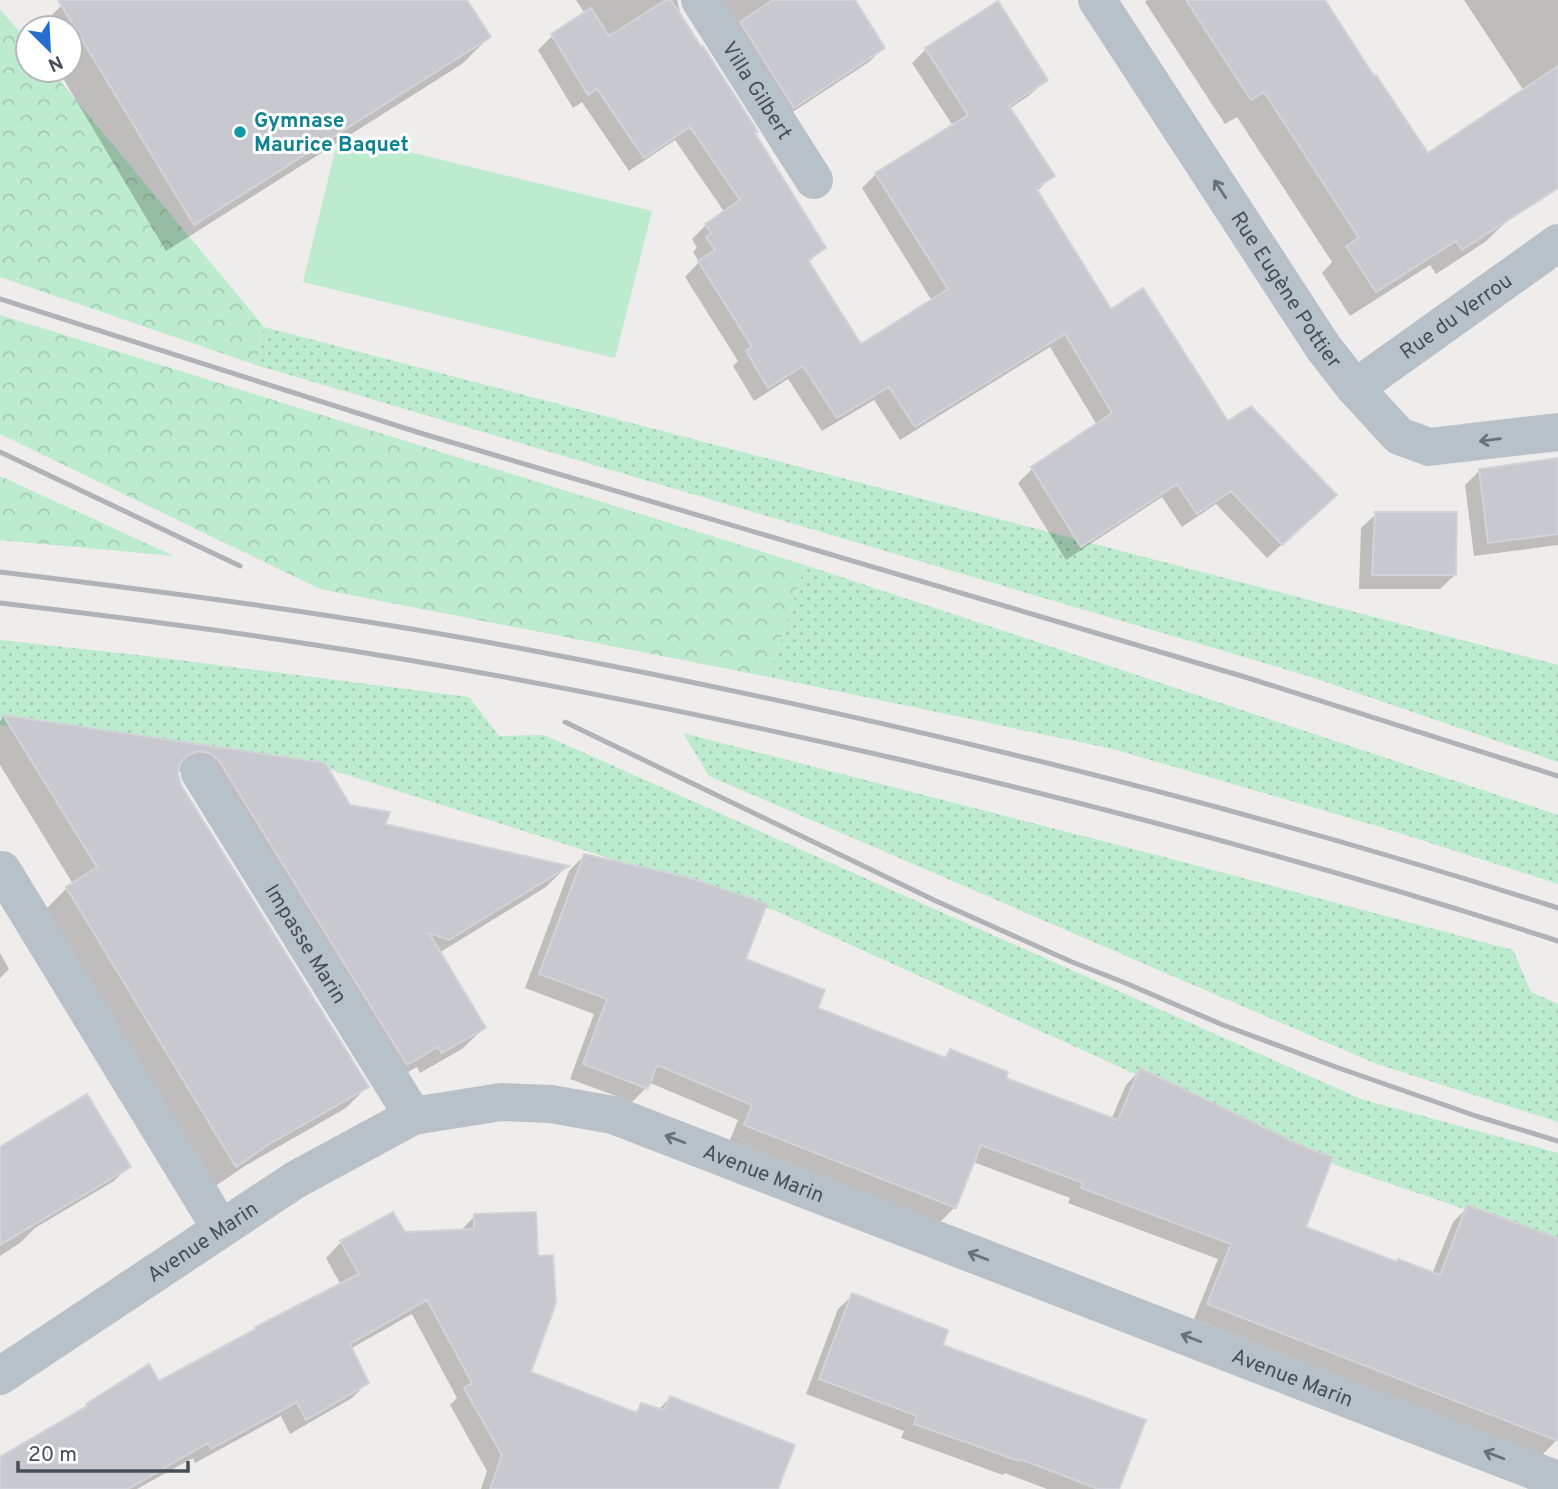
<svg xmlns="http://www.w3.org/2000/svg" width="1558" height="1489" font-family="Overpass,sans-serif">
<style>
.grass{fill:url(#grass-dots)}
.forest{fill:url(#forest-crowns)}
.green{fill:#bdebcf}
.shadow{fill:#0003}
.building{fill:#c7c9cf;stroke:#d1d3d8;stroke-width:2}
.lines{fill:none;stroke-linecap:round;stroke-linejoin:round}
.minor{stroke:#b9c1c8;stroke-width:38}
.rail{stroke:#afb2b6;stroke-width:5}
.oneway{stroke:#68717a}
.culture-dot{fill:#0f9aa8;stroke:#fff;stroke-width:2.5}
.labels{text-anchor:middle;stroke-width:6;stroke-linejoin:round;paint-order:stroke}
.street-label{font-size:21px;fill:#464f58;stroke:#fff}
.culture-label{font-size:21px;font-weight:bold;fill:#0d838f;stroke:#fff;text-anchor:start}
</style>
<defs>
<pattern id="grass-dots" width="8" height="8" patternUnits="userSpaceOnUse" patternTransform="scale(1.75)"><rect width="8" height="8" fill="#bdebcf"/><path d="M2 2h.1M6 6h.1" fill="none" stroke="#a4cbb4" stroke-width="1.8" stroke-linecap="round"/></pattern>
<pattern id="forest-crowns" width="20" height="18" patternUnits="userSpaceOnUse" patternTransform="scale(1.75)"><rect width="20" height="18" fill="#bdebcf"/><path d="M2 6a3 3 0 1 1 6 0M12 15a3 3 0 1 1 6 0" fill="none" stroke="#a4cbb4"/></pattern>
</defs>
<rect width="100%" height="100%" fill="#efecec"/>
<path class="grass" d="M264 327 1558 665V762L1308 676 256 365Z
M805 565 1558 815V884L1387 829 1113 749 769 677Z
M0 640 147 656 469 697 499 736 544 735 1361 1099 1558 1153V1241L1338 1166 776 911 319 766 0 725Z
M683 733 1168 858 1513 950 1531 992 1558 1004V1122L1374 1063 709 776Z"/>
<path class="forest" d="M0 9 28 42V70H51L264 327 256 365 0 277Z
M0 315 805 565 769 677 320 589 0 434Z
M0 476 174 556 0 540Z"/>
<path class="green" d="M339 135 652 211 615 358 303 282Z"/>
<path class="shadow" d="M70 0H465L489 37 462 64 166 251 58 70H70V28H39L62 5Z
M576 0H677L680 12 755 131 753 133 823 248 808 263 861 346 932 301 862 188 876 174 953 126 912 63 926 49 997 3 1046 80 1031 94 1009 109 1053 176 1036 192 1111 311 1227 423 1321 509 1267 558 1216 504 1182 527 1162 497 1066 560 1018 483 1032 469 1097 425 1050 347 900 440 874 400 822 431 788 379 754 401 733 366 738 361 685 277 699 262 693 252 697 248 692 239 706 225 725 213 675 140 629 171 582 102 573 108 538 50 552 36 585 14Z
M702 0H853L883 48 869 62 779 121Z
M1147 0H1323L1427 155 1524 91 1464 0H1558V172L1485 242 1436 274 1430 265 1350 316 1322 273 1332 262 1237 117 1225 124 1145 2Z
M1558 459V545L1474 556 1465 485 1480 470Z
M1376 514 1455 575 1440 589H1359L1361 528Z
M4 717 324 765 349 806 382 825 566 867 546 887 439 953 484 1028 462 1049 420 1073 417 1067 385 1085 189 775 176 771 180 785 367 1087 346 1108 245 1166 214 1187 45 910 67 888 73 884 0 765V721Z
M584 856 816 1009 943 1058 951 1051 1003 1079 1111 1120 1126 1085 1140 1070 1304 1228 1396 1263 1398 1261 1432 1274 1453 1222 1468 1207 1558 1239 1557 1440 1542 1455 1194 1319 1218 1259 1068 1203 1070 1198 973 1162 955 1207 940 1222 730 1140 738 1120 648 1082 646 1088 632 1102 570 1079 594 1014 525 988 569 871Z
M0 953 9 969 0 978Z
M0 1149 129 1166 114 1181 35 1228 20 1243 0 1256Z
M475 1216 529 1373 633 1414 642 1405 658 1410 670 1398 776 1489H481L487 1471 450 1405 457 1398 412 1314 350 1349 367 1383 352 1398 290 1434 281 1416 195 1463 193 1458 137 1489H0V1459L79 1413 87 1405 158 1383 251 1333 256 1329 341 1285 326 1258 341 1242 404 1234 460 1231Z
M853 1295 940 1346 1117 1489H1047L1005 1473 1003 1475 901 1438 904 1431 806 1394 838 1309Z"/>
<path class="building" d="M58 0H467L491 37 194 225Z
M666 0H671L701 47 703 46 758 132 755 133 826 248 808 260 861 344 948 289 875 173 968 115 925 48 998 1 1048 80 1009 106 1055 176 1036 188 1111 309 1143 288 1228 421 1251 406 1337 495 1282 545 1231 491 1197 514 1177 484 1081 547 1031 467 1112 413 1065 334 915 427 889 387 837 418 803 366 768 388 746 351 752 347 698 261 715 250 706 237 711 233 705 224 740 200 690 127 644 158 597 89 588 95 551 34 591 8 609 36Z
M773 0H855L885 48 794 108 740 22Z
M1186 0H1325L1374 76 1376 75 1428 153 1558 66V188L1462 250 1456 241 1376 292 1346 246 1359 238 1264 92 1251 100Z
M1558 458V534L1488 543 1479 469Z
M1375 512H1457L1456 575H1372Z
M3 715 325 763 350 805 390 812 385 824 569 866 449 940 429 933 486 1028 442 1053 438 1047 407 1065 219 761 211 754 200 751 188 755 181 762 178 773 181 785 369 1087 268 1145 236 1167 66 887 97 867Z
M584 854 690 878 767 904 746 959 825 990 818 1008 946 1058 950 1049 1008 1072 1006 1078 1118 1120 1140 1068 1307 1148 1333 1157 1306 1227 1397 1262 1398 1259 1440 1275 1467 1205 1558 1238V1441L1207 1304 1231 1244 1081 1188 1083 1183 981 1145 956 1208 744 1125 752 1105 657 1065 648 1089 583 1064 607 999 539 974Z
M87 1094 131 1167 0 1245V1147Z
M393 1212 405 1232 474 1229V1214L536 1212 538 1256 553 1255 556 1303 531 1372 637 1413 641 1403 664 1410 670 1396 795 1445 778 1489H490L502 1455 464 1388 472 1383 427 1300 350 1344 369 1383 306 1420 297 1402 211 1449 208 1443 128 1489H0V1457L87 1406 86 1404 149 1364 159 1381 256 1329 255 1327 359 1274 340 1241Z
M852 1293 948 1330 943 1345 1146 1420 1119 1489H1098L1020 1459 1019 1461 914 1424 917 1416 819 1379Z"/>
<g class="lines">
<g class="minor">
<path id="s1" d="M700 0 814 180"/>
<path id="s2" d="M1097 0 1323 347 1355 388 1399 436 1429 447 1558 432"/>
<path id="s3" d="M1355 388 1558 243"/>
<path id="s4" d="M200 773 413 1116"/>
<path d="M2 870 221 1229"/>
<path id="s5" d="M0 1376 295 1180 413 1116 501 1102 551 1104 613 1115 1558 1480"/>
</g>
<path class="rail" d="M0 299 420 433 1245 677 1558 776
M0 452 240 566
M0 572C175 593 350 616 524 649 873 715 1219 799 1558 908
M0 603C101 615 202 627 302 643 501 673 697 713 893 758 1117 810 1339 870 1558 941
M565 722 936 901 1072 962 1123 982 1223 1025 1336 1067 1476 1116 1558 1141"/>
</g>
<defs><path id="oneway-shaft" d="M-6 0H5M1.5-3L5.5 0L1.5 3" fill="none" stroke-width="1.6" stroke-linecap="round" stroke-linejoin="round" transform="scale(1.75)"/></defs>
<g class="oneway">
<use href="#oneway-shaft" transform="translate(1220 189) rotate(-123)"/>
<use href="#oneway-shaft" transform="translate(1490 440) rotate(173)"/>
<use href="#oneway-shaft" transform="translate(675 1139) rotate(-159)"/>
<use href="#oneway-shaft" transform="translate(978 1256) rotate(-159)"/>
<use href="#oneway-shaft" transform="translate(1191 1338) rotate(-159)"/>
<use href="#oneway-shaft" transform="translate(1494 1455) rotate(-159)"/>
</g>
<circle class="culture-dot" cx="240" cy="132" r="7"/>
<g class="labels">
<g class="street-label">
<text dy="7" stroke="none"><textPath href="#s1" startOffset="107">Villa Gilbert</textPath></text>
<text dy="7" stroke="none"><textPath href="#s2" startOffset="346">Rue Eugène Pottier</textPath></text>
<text dy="7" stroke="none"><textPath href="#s3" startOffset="124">Rue du Verrou</textPath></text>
<text dy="7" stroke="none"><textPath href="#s4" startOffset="201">Impasse Marin</textPath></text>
<text dy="7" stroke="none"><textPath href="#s5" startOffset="852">Avenue Marin</textPath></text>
<text dy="7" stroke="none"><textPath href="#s5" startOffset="243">Avenue Marin</textPath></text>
<text dy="7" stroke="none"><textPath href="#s5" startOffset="1419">Avenue Marin</textPath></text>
</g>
<g class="culture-label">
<text x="254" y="127">Gymnase<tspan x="254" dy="24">Maurice Baquet</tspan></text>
</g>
</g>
<g transform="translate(49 49) rotate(156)"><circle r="33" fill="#ffffff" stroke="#b5b9bc" stroke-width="2"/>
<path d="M0-5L12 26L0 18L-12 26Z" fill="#256dd0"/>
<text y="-10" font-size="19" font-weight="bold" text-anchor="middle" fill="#464f58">N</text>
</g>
<path d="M18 1461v10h170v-10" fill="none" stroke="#464f58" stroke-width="3.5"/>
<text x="28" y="1461" font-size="21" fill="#464f58" stroke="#ffffff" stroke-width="5" paint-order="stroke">20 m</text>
</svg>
